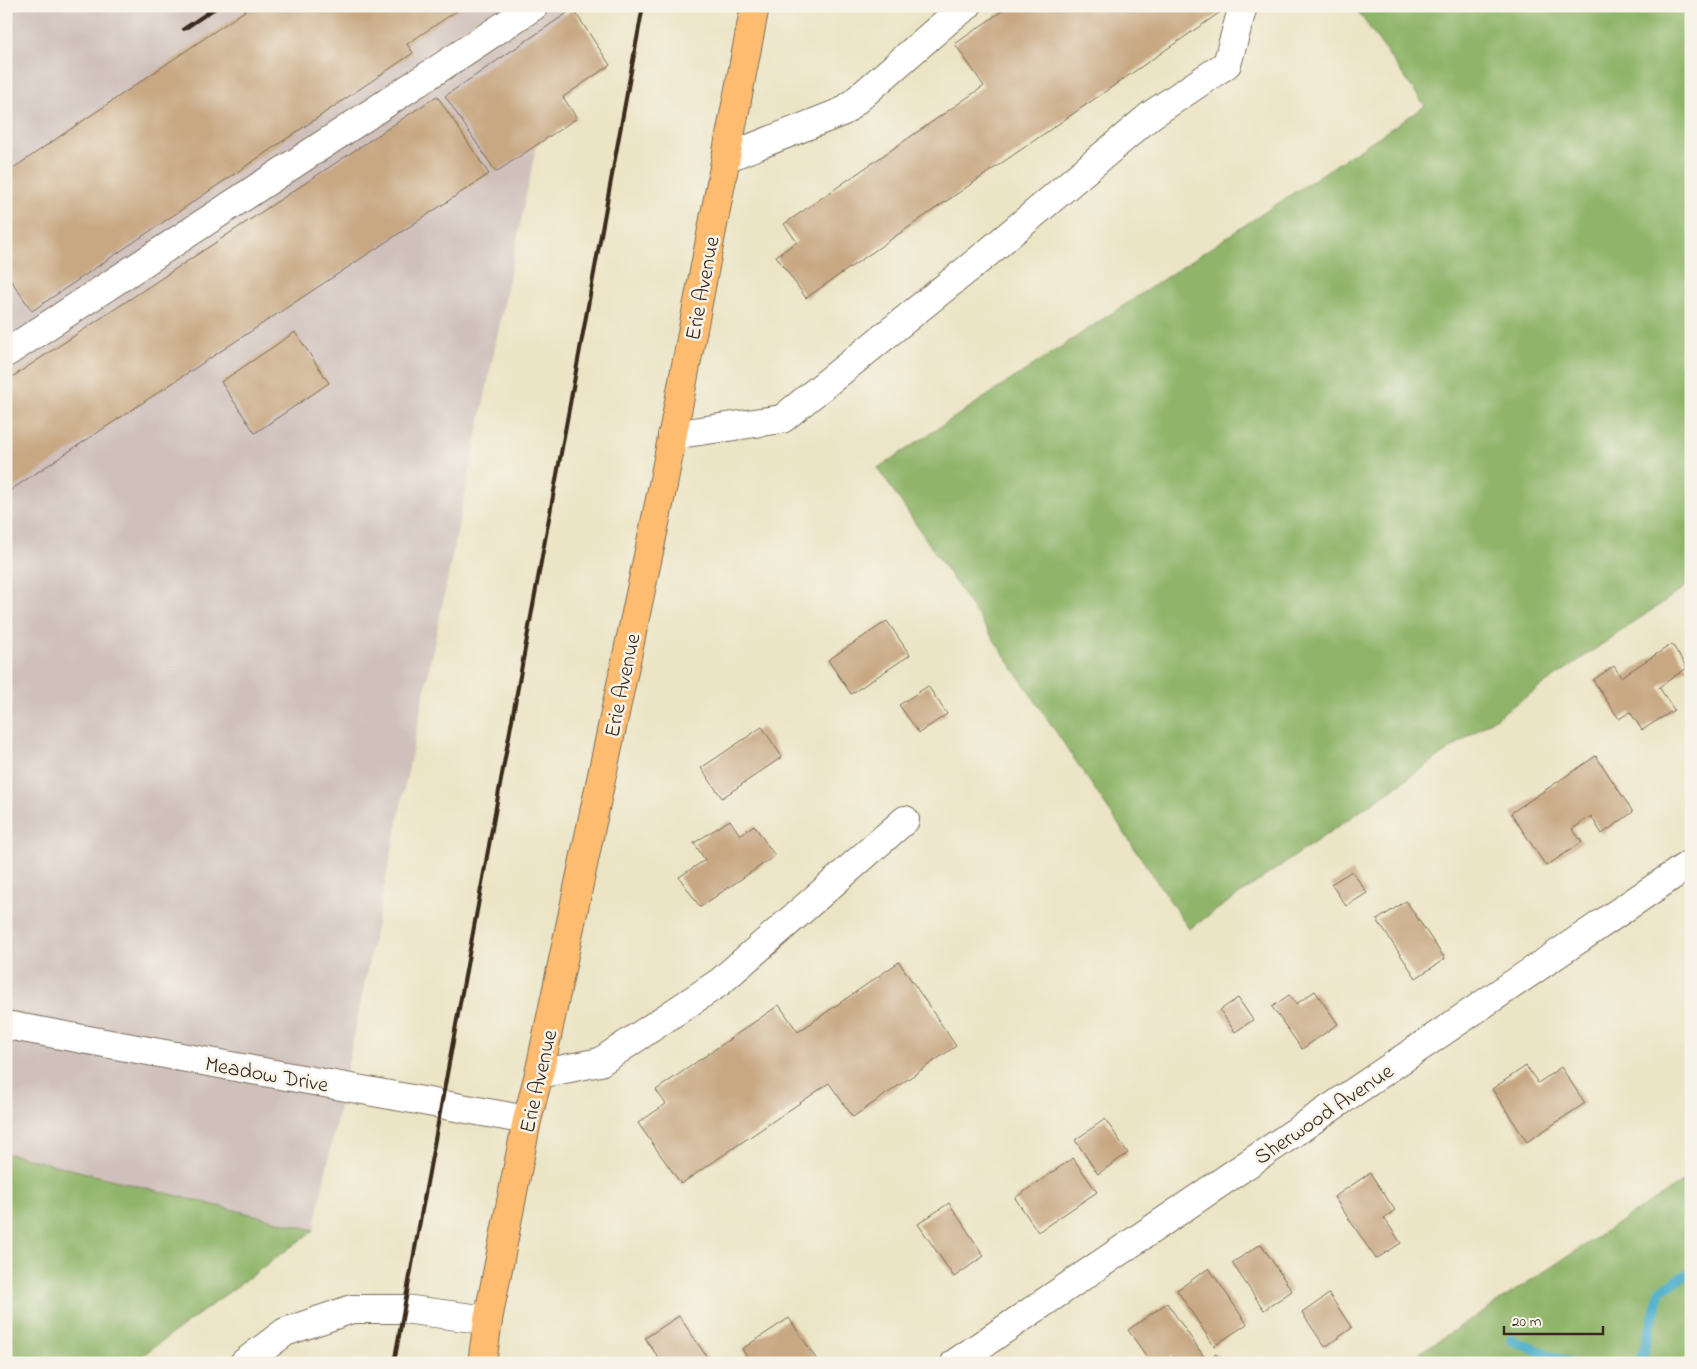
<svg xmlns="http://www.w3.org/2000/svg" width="1697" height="1369" font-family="'Indie Flower',sans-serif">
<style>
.industrial{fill:#cfc0bb}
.forest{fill:#90b56a;stroke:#667044}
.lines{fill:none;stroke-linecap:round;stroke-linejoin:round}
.stream{stroke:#4bafca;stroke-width:10}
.building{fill:#c8a883}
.minor-casing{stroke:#796b58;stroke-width:30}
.major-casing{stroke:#796b58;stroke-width:30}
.minor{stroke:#fff;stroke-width:28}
.major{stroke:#fdbc70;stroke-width:28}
.rail{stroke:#3b2a1e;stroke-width:4}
.labels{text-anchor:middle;stroke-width:5;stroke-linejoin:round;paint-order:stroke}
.street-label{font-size:22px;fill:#3b2a1e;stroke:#f7f3e8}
</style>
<rect width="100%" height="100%" fill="#f7f3e8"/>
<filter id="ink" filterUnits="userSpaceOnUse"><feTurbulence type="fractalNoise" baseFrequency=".02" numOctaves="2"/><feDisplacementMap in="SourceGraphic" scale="10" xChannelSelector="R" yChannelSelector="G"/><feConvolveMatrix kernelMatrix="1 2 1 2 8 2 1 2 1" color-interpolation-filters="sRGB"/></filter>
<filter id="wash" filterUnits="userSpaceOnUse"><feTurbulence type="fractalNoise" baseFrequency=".0096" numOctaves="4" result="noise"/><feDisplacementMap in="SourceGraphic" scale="20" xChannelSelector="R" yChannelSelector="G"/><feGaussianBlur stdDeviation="1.12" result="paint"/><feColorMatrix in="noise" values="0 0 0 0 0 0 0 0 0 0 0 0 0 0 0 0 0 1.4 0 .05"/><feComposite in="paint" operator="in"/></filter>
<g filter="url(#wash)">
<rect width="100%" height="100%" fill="#ebe4c5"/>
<path class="industrial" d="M6 6H565L314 1230 6 1153Z"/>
<path class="forest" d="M1354 6H1691V583L1189 929 878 468 1425 106Z
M6 1153 314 1230 132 1363H6Z
M1691 1176V1363H1404Z"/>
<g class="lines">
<path class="stream" d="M1511 1340 1570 1363
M1640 1363 1661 1290 1691 1272"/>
</g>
<g id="blocks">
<path class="building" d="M252 6H464L407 44 413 53 32 311 6 273V173Z
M1009 6H1219L1222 11 806 298 776 256 797 242 784 224 984 86 955 44Z
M573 9 610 65 563 97 577 118 496 172 445 96Z
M437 96 489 174 6 493V381Z
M295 332 329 383 255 433 221 382Z
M887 621 910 655 851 694 828 660Z
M1672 644 1687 668 1659 687 1674 710 1642 730 1630 712 1619 719 1593 680 1614 666 1621 677Z
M928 686 947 714 919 733 899 705Z
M762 727 782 757 722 798 701 768Z
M1596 756 1633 812 1602 834 1591 816 1572 829 1582 842 1546 866 1511 813Z
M730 820 740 835 754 825 775 856 700 907 679 877 705 860 694 843Z
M1352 871 1367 893 1346 906 1331 884Z
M1406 901 1445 959 1416 978 1377 920Z
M899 962 956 1046 853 1117 829 1083 681 1184 638 1123 666 1104 656 1090 779 1005 798 1032Z
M1315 991 1338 1024 1302 1049 1272 1007 1289 995 1296 1004Z
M1238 998 1253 1020 1235 1032 1220 1010Z
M1526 1066 1538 1083 1561 1067 1585 1103 1527 1142 1492 1089Z
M1105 1119 1128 1153 1098 1174 1075 1140Z
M1073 1158 1097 1192 1038 1232 1015 1198Z
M1370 1173 1395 1210 1384 1218 1401 1243 1376 1259 1334 1197Z
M949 1203 984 1256 954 1277 918 1224Z
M1261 1244 1292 1291 1264 1310 1232 1263Z
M1209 1268 1247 1324 1214 1346 1177 1290Z
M1329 1294 1352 1328 1325 1347 1302 1313Z
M1167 1303 1207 1361 1216 1354 1222 1363H1177L1173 1356 1163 1363H1151L1128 1330Z
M679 1316 711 1363H662L645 1338Z
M789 1318 819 1363H751L742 1349Z"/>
</g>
</g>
<g filter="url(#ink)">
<use href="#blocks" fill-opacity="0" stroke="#796b58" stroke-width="1"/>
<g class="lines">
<g class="minor-casing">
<path id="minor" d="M726 158 844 111 953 16 967 6
M6 353 534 6
M672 435 782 419 990 251 1151 115 1227 64 1243 6
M6 1025 527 1120
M539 1074 600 1062 720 982 905 820
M244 1363 285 1332 352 1309H404L488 1320
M955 1363 1691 863"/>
</g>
<g class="major-casing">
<path id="major" d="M482 1363 488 1320 527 1120 539 1074 663 485 755 6"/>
</g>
<use href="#minor" class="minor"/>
<use href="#major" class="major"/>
<path class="rail" d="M184 29 218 6
M394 1363 643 6"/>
</g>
</g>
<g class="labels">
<g class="street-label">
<text transform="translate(701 288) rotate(-79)" y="8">Erie Avenue</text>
<text transform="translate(621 685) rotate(-78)" y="8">Erie Avenue</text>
<text transform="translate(267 1073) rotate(10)" y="8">Meadow Drive</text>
<text transform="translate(537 1081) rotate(-77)" y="8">Erie Avenue</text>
<text transform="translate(1323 1113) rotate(-34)" y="8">Sherwood Avenue</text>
</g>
</g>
<rect width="1697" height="1369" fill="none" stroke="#f7f3e8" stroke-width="25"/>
<path d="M1504 1326v8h99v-8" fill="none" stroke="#3b2a1e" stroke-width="2.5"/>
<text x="1512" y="1326" font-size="15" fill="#3b2a1e" stroke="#f7f3e8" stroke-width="4" paint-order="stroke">20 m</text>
</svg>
